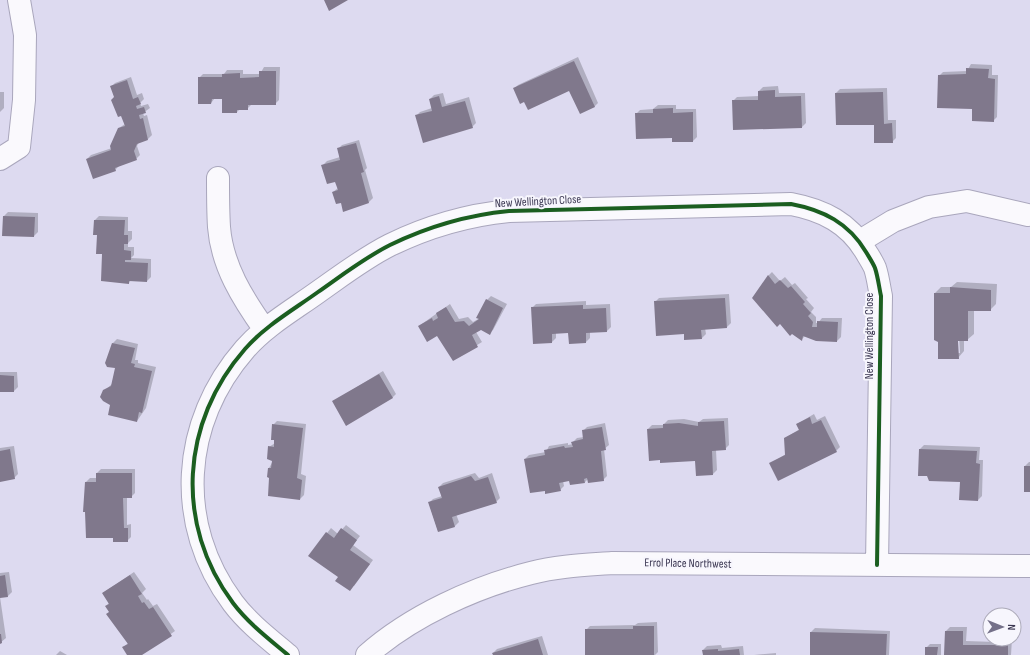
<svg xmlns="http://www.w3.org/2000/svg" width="1030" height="655" font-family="'Sofia Sans Condensed',sans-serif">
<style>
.shadow{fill:#0003;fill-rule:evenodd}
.building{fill:#80788c}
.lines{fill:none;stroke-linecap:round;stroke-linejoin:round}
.minor-casing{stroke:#a9a6bc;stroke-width:24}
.minor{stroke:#faf9fd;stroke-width:22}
.cycleway-casing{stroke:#f7f6fd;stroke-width:6}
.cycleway{stroke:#1b5e20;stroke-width:4}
.labels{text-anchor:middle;stroke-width:4;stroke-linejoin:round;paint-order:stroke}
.street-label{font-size:12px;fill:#3b3752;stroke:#f7f6fd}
</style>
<rect width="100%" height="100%" fill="#dddaf0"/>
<path class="shadow" d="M578 57 598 103 594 107 570 90 525 101 514 89 518 85Z
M971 64 992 65V75H998L997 117 993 121 939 76 943 72 967 71Z
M264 67H280L279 100 275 104 251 105 247 109H240L237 112 223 98H215L211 103 199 78 203 74H224L227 70H243V74H260Z
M131 77 137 95 142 93 144 99 140 103 141 106 148 104 150 108 143 113 144 116 147 115 152 135 148 139 139 142 137 146 140 155 136 159 119 166 115 170 87 159 91 155 112 148 119 128 125 124 111 87 115 83Z
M778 86 779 93H805L806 123 802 127 734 129 733 101 737 97 759 96V91L763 87Z
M887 88 888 120H896V138L892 142 875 124 836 93 840 89Z
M0 92H4V108L0 112Z
M443 93 446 104 469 97 476 123 472 127 416 116 420 112 432 108 430 99 434 95Z
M658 105H676V109H696L697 137 693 141 636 114 640 110 653 109Z
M359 140 367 168 365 170 373 198 369 202H341L333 192 338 188 336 181 323 165 327 161 340 157 338 149 342 145Z
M8 212 38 213V232L34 236 3 235 4 216Z
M99 216 128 217V231H132V239L128 243V247H134V255L131 258 151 259V277L147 281 131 280 129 283 103 253 95 220Z
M772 272 780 281 785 277 792 285 795 283 808 298 806 299 814 308 811 312 816 317V323H818L822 318H842L841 337 837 341 805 336 802 339 768 276Z
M957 282 997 284 996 304 990 310H974V334L967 340H964V351L958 358 935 293 941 287H951ZM957 336H959L960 353H958Z
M729 294 731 323 727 327 705 328 706 334 702 338 685 333 655 302 659 298Z
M491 296 507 304 493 330 489 333 481 329 476 332 482 342 453 360 438 335 419 326 450 304 459 319 468 317 473 322 480 318 487 300Z
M586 301V305L610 304 611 327 607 331 590 332V338L586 342 570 343 569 332 556 333V338L552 342 534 343 532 308 536 304Z
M117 339 138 344 135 360H138V363L156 367 146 408 137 421 111 405 104 391 112 384 116 367 113 343Z
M383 371 396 394 392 398 334 401Z
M0 372H17L18 387 14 391H0Z
M814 414 817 420 825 416 840 447 836 451 771 463 786 454 785 438 800 429 797 424Z
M728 418 729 445 725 449 716 450 717 470 713 474 696 460 648 429 652 425H663L668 420 684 419 699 422 703 419Z
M277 421 306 424 301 474 306 476 304 495 300 499 270 478 269 468 273 461 269 447 275 443 273 425Z
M605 423 609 445 604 449 607 476 603 480 588 479 585 482 570 480 563 481 564 486 560 490 525 459 529 455 546 452 549 446 568 443V445L573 444V442L577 438 584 437 583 431 587 427Z
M924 445 980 447 979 460H983L982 496 978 500 961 481 920 449Z
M14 446 18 474 14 478 0 481V448Z
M1029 462H1030V491L1025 466Z
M101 469H135V493L131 497H127V525L131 524V537L127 541 114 537 86 482 90 478H97V473Z
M475 473 479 478 492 473 500 498 496 502 456 514 459 522 455 526 438 531 429 503 433 499 442 496 439 487 443 483Z
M346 525 360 536 353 545 373 560 354 586 310 555 331 528 338 534Z
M9 572 12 592 8 596 0 597 6 638 0 643V573Z
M134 572 146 589 142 593 147 600 148 599 153 606 157 604 175 631 141 655H129L124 647 128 643 106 606 109 603 103 593Z
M657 622 658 652 655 655H594L586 630 590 626 635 625 638 623Z
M950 627H967L966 641 996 642 997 639H1012L1011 655H945L946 631Z
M815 628 890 631 889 655H811V632Z
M542 636 548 655H494L493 653 497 649Z
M930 644H941V655H926V648Z
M721 645 722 648 743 646 744 655H704L703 650 707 646Z
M60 651 67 655H56Z
M776 653V655H754Z"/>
<path class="building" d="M324 0H348L329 11Z
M574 61 595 107 580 114 569 91 528 110 524 102 520 104 513 88Z
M966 68 989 69 988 78 995 79 994 122 972 121V109L937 108 938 75 966 74Z
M259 71H276V105H248V110H237V113H222V99H212L211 104H198V77H222V74L240 73V78L259 77Z
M127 80 133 99 138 97 141 104 136 106 137 109 144 107 146 113 139 115 140 119 143 118 148 140 137 144 134 151 137 160 115 168 116 171 93 179 86 159 111 150 110 146 118 128 125 126 121 116 118 117 111 100 114 97 110 86Z
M775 90V97L801 96 802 128 733 130 732 100H758V91Z
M883 92 884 124 892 123 893 143H874V125H836L835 93Z
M439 96 442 107 465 101 473 128 423 143 415 115 432 111 429 99Z
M673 108V113L693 112V142H672V138L636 139 635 113H653V109Z
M356 143 364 172 361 173 369 203 343 212 341 203 336 204 332 192 338 190 335 182 327 184 321 165 340 160 337 148Z
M3 216 35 217 34 237 2 236Z
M94 220H125L124 235H128V244H124V250L131 251V260H125V262L148 263 147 282 129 281V284L101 281 102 254H96L97 235H93Z
M768 275 775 284 780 280 788 288 791 286 805 302 803 304 811 313 808 316 813 322 812 327H817V321L838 322 837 342 816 341 803 336 802 341 792 334 790 336 780 324 777 327 752 298Z
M950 287 991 290V311H968V341H958L959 359H938V342L934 340V293H950Z
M725 298 727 328 701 330 702 339 684 340V334L656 336 654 301Z
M486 299 503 308 490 335 481 330 472 335 478 347 453 361 437 336 427 342 418 326 432 318 433 321 438 318 436 313 446 307 455 322 464 321 469 326 479 319 476 318Z
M583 305V309L606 308 607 332 586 333V343L569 344 568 333 552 334V343L533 344 531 307Z
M112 343 135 348 131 363 135 364 134 367 152 371 142 413 139 412 137 422 108 415 110 405 103 401 100 397 103 390 111 386 115 368 107 367 105 363Z
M379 374 393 398 346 426 332 401Z
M0 375 14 376V392H0Z
M810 417 812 424 821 420 837 452 778 481 769 463 785 455 784 438 799 430 796 424Z
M724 421 726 450 712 451 713 475 696 476 695 461 660 463V460L649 461 647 429 663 428V424L679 423 698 426V422Z
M272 424 303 428 297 478 302 480 300 500 268 496 269 478 267 477 268 468H271L272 461 267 459 268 446 274 447V440H271Z
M602 427 606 450 601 451 604 481 588 483 587 478 584 479 585 483 570 485 569 481 559 483 561 491 545 494V491L530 493 524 459 545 455 544 450 564 446 565 448 573 447 571 442 583 439 582 430Z
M10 449 15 479 0 482V451Z
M919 449 977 451 976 463 980 464 978 501 959 500 960 482 929 481 927 476H918Z
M1024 466H1030V492H1024Z
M96 473H132V498H123L124 528H128V542H113V538H86L85 512H83L85 482H96Z
M471 476 475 481 488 477 497 503 452 517 455 527 438 532 428 502 442 498 438 487Z
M341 528 357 540 350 550 370 564 350 591 335 581 338 577 308 556 326 532 334 538Z
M5 575 8 597 0 598V576Z
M130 575 142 594 138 596 142 603 144 602 149 609 153 607 172 636 142 655H127L122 647 128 644 106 614 109 612 105 606 109 604 102 593Z
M633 626H654V655H585V629H633Z
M945 631H963V645H995L996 639H1008V655H944Z
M810 632 887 634 886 655H810Z
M0 634H1L2 643 0 644Z
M538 639 543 655H493L492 653Z
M925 647H938L937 655H925Z
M718 649V651L739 649 740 655H703L702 650Z"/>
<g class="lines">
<g class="minor-casing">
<path id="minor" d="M0 159 19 147 24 100 25 35 19 0
M218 178C218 194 218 211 219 227 222 266 243 299 265 330
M860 241 893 221 929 207 967 201 1028 215
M288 655C269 639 248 623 233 603 174 524 181 422 245 349 265 326 293 310 318 292 341 276 364 258 390 245 427 227 468 215 509 211L791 204C823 210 849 223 866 252 869 257 873 263 875 268 878 277 879 287 881 296L877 565
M367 655C411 616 475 587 531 573 558 566 585 565 612 563L1030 566"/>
</g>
<use href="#minor" class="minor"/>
<g class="cycleway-casing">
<path id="cycleway" d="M288 655C269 639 248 623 233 603 174 524 181 422 245 349 265 326 293 310 318 292 341 276 364 258 390 245 427 227 468 215 509 211L791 204C823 210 849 223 866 252 869 257 873 263 875 268 878 277 879 287 881 296L877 565"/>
</g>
<use href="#cycleway" class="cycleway"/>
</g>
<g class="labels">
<g class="street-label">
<text transform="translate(538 201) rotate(-3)" y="4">New Wellington Close</text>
<text transform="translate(869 336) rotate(-90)" y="4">New Wellington Close</text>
<text transform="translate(688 563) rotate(1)" y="4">Errol Place Northwest</text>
</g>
</g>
<g transform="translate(1002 627) rotate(91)"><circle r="19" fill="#f7f6fd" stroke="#acaab9"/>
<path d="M0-3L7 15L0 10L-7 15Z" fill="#747089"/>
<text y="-6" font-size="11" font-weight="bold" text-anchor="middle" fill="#3b3752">N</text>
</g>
</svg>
